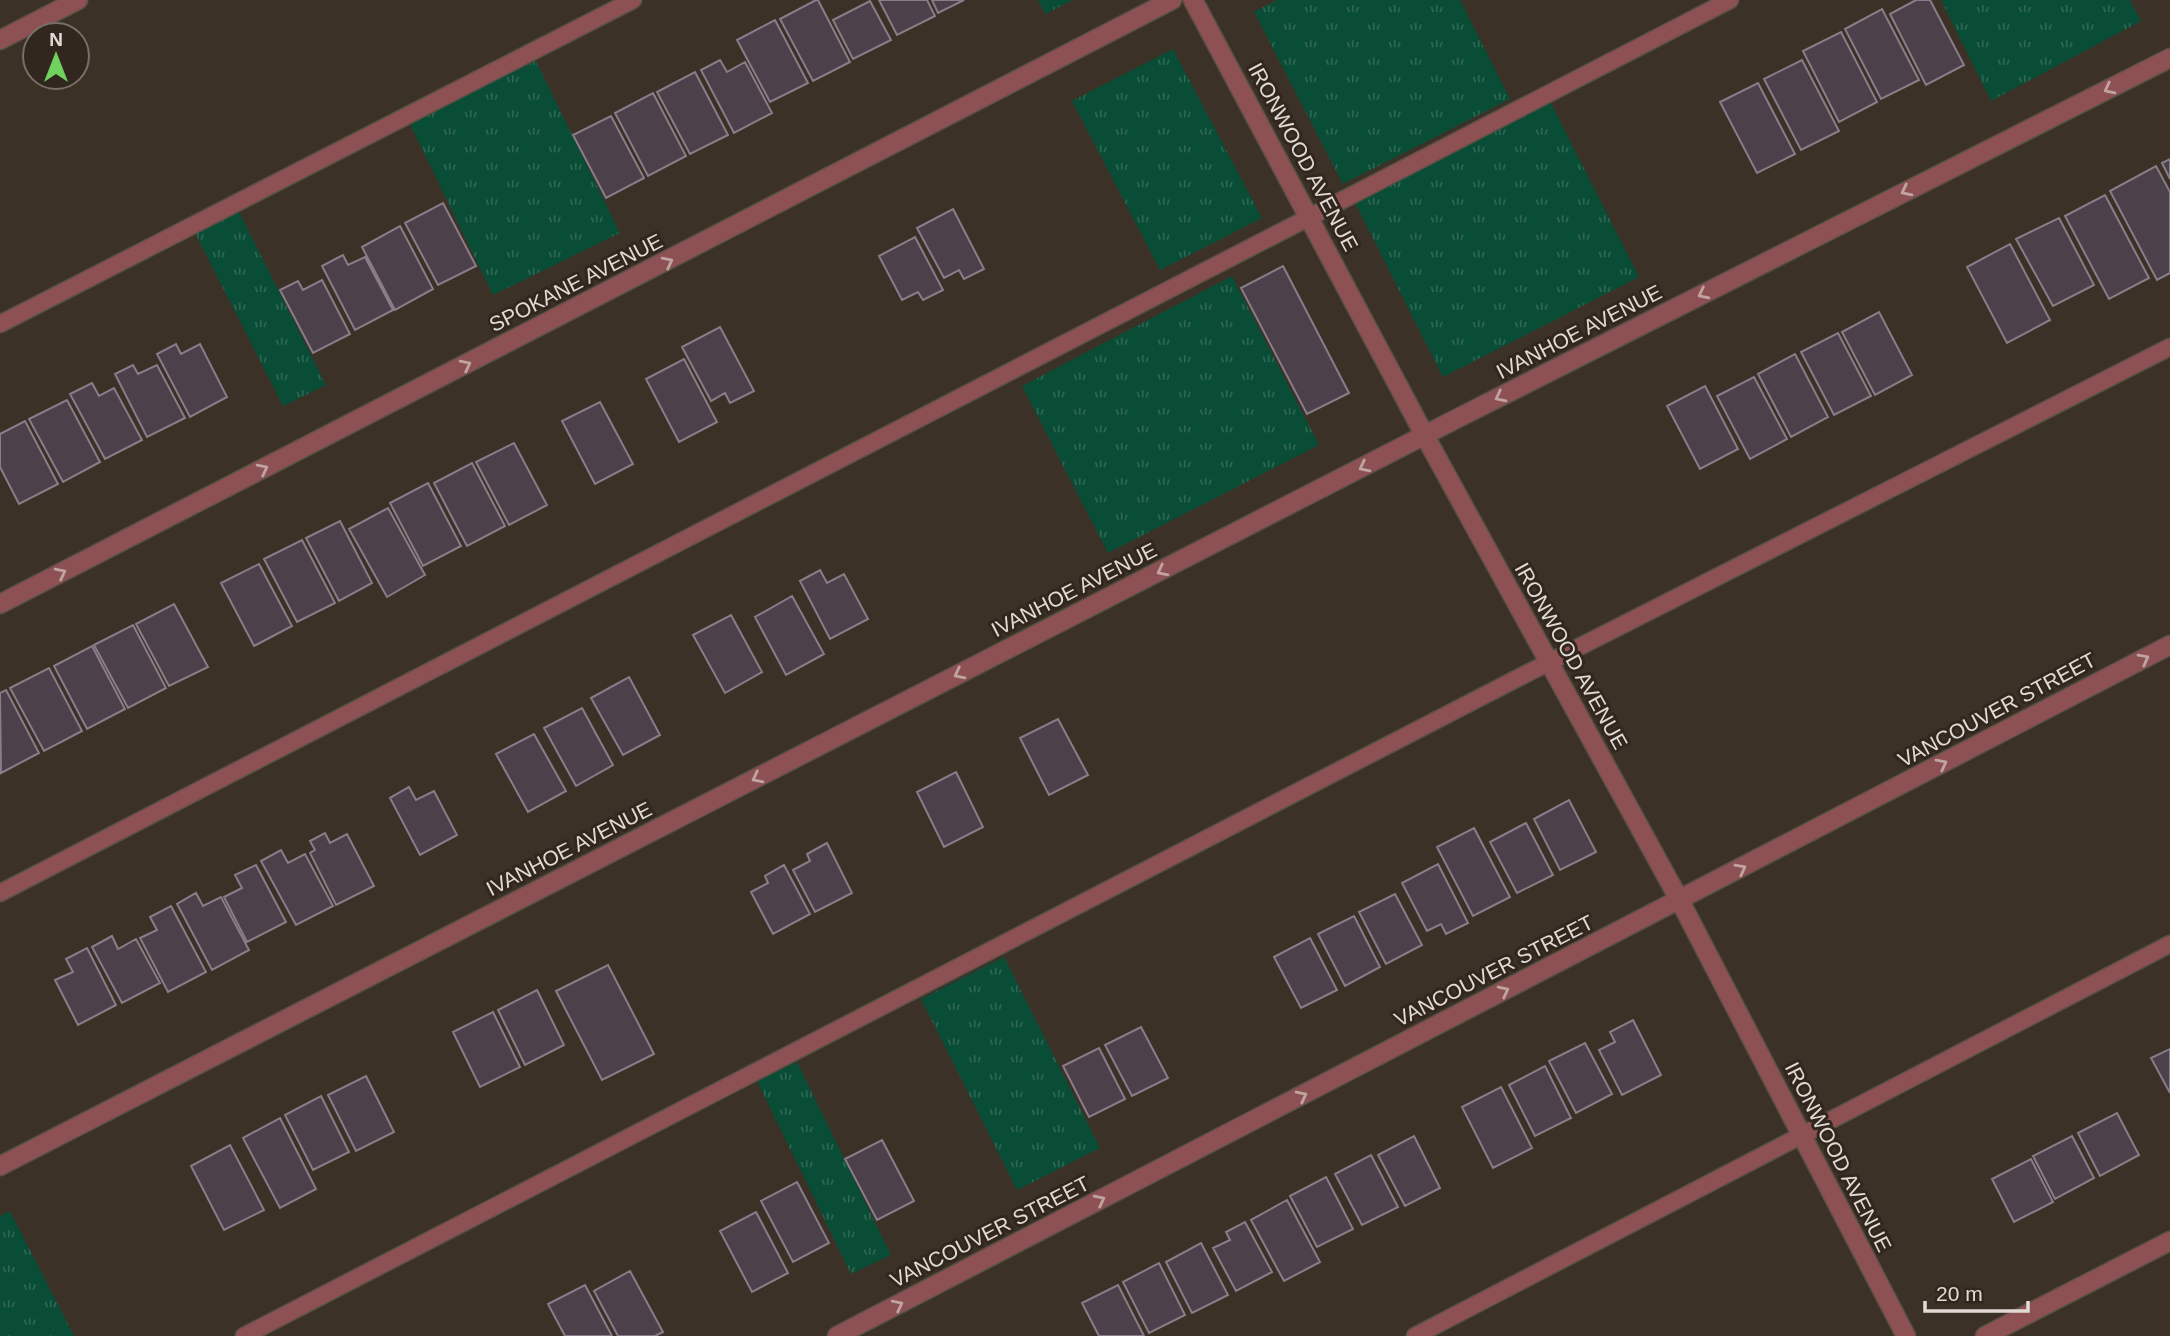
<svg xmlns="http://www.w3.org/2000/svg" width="2170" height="1336" font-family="Helvetica,sans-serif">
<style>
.grass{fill:url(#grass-tufts)}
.building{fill:#4c404b;stroke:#8a7d89;stroke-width:2}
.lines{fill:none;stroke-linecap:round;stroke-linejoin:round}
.service-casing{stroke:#5a5046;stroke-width:19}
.minor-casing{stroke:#5a5046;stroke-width:21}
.service{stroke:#8e5153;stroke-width:16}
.minor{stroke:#8e5153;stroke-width:18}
.oneway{stroke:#c0a4a1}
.labels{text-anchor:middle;stroke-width:6;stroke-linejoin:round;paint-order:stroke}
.street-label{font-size:21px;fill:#e2dbd5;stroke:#32271e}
</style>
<defs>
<pattern id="grass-tufts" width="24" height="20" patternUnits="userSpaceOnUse" patternTransform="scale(1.75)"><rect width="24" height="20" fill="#0a4d36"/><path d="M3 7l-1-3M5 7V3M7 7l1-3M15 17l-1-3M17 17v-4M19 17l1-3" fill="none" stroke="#2d6652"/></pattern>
</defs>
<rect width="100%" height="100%" fill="#3c3127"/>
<path class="grass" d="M1038 0H1073L1045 14Z
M1277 0H1460L1510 99 1343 184 1254 12Z
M1941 0H2130L2141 21 1991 101Z
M1173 49 1262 218 1160 270 1072 101Z
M536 61 620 233 493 295 409 122Z
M1551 103 1639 277 1443 377 1355 203Z
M238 210 326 385 283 406 194 231Z
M1232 276 1319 445 1108 553 1022 386Z
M1004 957 1100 1148 1017 1190 921 999Z
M797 1062 891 1255 851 1274 757 1081Z
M10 1211 74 1336H0V1216Z"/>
<path class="building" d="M816 0H818L850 62 813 81 780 19Z
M879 0H927L935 16 897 35Z
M932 0H964L938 13Z
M1916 0H1930L1964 65 1926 85 1890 14Z
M870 1 891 40 853 59 833 20Z
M1882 9 1919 80 1881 99 1845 29Z
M775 20 808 83 770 102 737 40Z
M1841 32 1877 102 1839 122 1803 51Z
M720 60 727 72 745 62 772 113 734 133 701 70Z
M1802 60 1839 131 1801 150 1764 79Z
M695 72 728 135 690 154 657 92Z
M1758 83 1795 154 1757 173 1720 102Z
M653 93 686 156 648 176 615 113Z
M611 116 644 178 606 198 573 135Z
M2170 159V179L2162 163Z
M2156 166 2170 192V273L2157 280 2110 191Z
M2105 195 2149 278 2109 299 2065 216Z
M443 203 476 266 438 285 405 223Z
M953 209 984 269 964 279 959 270 944 278 917 228Z
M2059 218 2094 285 2053 306 2016 239Z
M400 226 433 289 395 310 362 247Z
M915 237 943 290 923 300 918 292 902 300 879 256Z
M2010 244 2050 320 2007 343 1967 267Z
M343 255 348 265 365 257 393 310 355 330 322 266Z
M1283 266 1349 393 1307 414 1241 288Z
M322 280 350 334 313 353 280 290 298 281 303 290Z
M1879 312 1912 375 1875 395 1842 332Z
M720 327 754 391 730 403 725 393 711 401 682 347Z
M1838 333 1871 396 1834 415 1801 352Z
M176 344 181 354 200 344 227 397 190 417 157 354Z
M1795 354 1828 417 1791 437 1758 374Z
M684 359 717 422 679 442 646 379Z
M133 365 138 374 157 365 185 418 147 437 115 374Z
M1754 377 1787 439 1750 459 1717 396Z
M92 383 99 396 114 388 142 440 105 459 70 394Z
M1705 386 1738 449 1700 469 1667 406Z
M67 400 100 462 63 482 29 419Z
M600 402 633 464 595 484 562 421Z
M25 421 58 484 19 504 0 467V434Z
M514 443 547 505 509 525 476 462Z
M472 463 505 526 467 546 434 483Z
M428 483 461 546 423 566 390 503Z
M388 508 425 575 387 597 349 529Z
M340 521 372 583 339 601 306 538Z
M302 540 335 603 297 622 264 559Z
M259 564 292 626 254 646 221 583Z
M820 570 827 583 844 574 868 619 830 639 800 581Z
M792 596 824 654 786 675 755 617Z
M174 604 208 667 169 686 136 624Z
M731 615 762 672 725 693 693 635Z
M133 625 166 688 128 708 94 645Z
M92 646 125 709 87 729 54 666Z
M49 668 82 731 44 751 10 688Z
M629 677 660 735 623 755 591 698Z
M6 690 39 753 1 773 0 693Z
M582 708 613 765 576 786 544 728Z
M1058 719 1088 775 1049 795 1020 738Z
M534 734 566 791 528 812 496 754Z
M956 772 983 827 944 847 917 792Z
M409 787 416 800 434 791 457 835 420 855 390 798Z
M1569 800 1596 852 1560 870 1534 819Z
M1526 823 1553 875 1517 893 1490 842Z
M1474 828 1510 897 1473 916 1437 847Z
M325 833 330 843 347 834 374 886 336 905 310 853 315 850 310 841Z
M827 843 852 893 815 912 793 870 810 861 807 854Z
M281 850 288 863 305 854 333 906 296 925 261 861Z
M1438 864 1468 923 1446 934 1441 924 1427 931 1402 883Z
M256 865 286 922 247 942 224 897 242 888 235 875Z
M784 865 810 914 773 934 751 892 768 883 765 876Z
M196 893 203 906 221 897 249 950 212 970 177 904Z
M1395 894 1422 945 1386 964 1359 912Z
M171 906 206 972 168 992 140 938 157 930 150 917Z
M1354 916 1380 967 1345 986 1318 934Z
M112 936 118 949 136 939 160 983 122 1003 92 947Z
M1310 938 1337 990 1301 1008 1274 957Z
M87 948 116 1005 78 1025 55 980 73 972 66 959Z
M608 965 654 1054 602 1080 556 991Z
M537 990 564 1045 525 1065 498 1010Z
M493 1012 520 1067 480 1087 453 1032Z
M1633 1020 1661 1075 1622 1095 1599 1050 1615 1042 1610 1032Z
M1141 1027 1168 1078 1132 1096 1105 1045Z
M1585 1043 1612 1094 1576 1113 1549 1061Z
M1099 1048 1125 1099 1089 1117 1063 1066Z
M2170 1049V1093L2151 1058Z
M1545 1066 1571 1118 1535 1136 1509 1085Z
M366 1076 394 1132 356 1151 328 1095Z
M1501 1087 1532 1148 1493 1168 1462 1107Z
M321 1096 349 1152 313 1170 285 1115Z
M2117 1113 2139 1155 2100 1176 2078 1133Z
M280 1118 316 1189 280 1208 243 1138Z
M1414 1136 1440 1188 1405 1206 1378 1155Z
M2072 1136 2094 1178 2055 1199 2033 1156Z
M882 1140 914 1201 877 1220 845 1159Z
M230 1145 264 1210 224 1230 191 1166Z
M1371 1155 1398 1207 1362 1225 1335 1174Z
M2031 1159 2053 1202 2014 1222 1992 1179Z
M1326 1177 1353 1229 1317 1247 1290 1196Z
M797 1182 829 1243 793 1262 761 1201Z
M1287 1200 1320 1262 1284 1281 1251 1220Z
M756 1212 788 1273 752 1292 720 1231Z
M1245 1222 1272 1272 1236 1291 1213 1248 1230 1240 1226 1232Z
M1201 1243 1228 1295 1192 1313 1166 1262Z
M1159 1263 1185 1315 1149 1333 1123 1282Z
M630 1271 663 1332 655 1336H618L594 1291Z
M585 1285 612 1336H565L548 1304Z
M1118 1285 1144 1336H1099L1082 1303Z"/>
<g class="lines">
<g class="service-casing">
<path id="service" d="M0 324 633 0
M0 893 1730 0
M244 1336 1516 679 2170 347
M1415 1336 2170 944"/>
</g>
<g class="minor-casing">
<path id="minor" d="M1193 0 1425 436 1680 901 1906 1336
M0 40 78 0
M0 604 1172 0
M0 1166 1458 418 2170 58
M837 1336 2170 645
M1985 1336 2170 1241"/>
</g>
<use href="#service" class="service"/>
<use href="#minor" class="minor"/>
</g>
<defs><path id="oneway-chevron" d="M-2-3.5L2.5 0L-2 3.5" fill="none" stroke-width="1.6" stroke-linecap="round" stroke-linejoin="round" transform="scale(1.75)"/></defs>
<g class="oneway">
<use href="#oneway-chevron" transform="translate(2109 89) rotate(153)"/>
<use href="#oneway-chevron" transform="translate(1906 191) rotate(153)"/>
<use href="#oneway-chevron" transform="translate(668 262) rotate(-27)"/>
<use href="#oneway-chevron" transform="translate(1703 294) rotate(153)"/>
<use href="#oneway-chevron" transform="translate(466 365) rotate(-27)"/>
<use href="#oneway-chevron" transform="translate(1500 397) rotate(153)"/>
<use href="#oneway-chevron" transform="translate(1364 467) rotate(153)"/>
<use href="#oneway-chevron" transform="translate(263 469) rotate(-27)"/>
<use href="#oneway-chevron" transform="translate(1162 571) rotate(153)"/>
<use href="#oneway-chevron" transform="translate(61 573) rotate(-27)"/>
<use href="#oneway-chevron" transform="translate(2144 659) rotate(-28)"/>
<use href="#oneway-chevron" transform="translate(959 674) rotate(153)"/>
<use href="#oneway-chevron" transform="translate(1942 764) rotate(-28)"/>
<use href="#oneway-chevron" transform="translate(757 778) rotate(153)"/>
<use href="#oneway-chevron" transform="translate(1741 869) rotate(-28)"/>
<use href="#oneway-chevron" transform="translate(1504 991) rotate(-27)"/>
<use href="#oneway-chevron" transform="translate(1302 1096) rotate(-27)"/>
<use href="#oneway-chevron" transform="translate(1100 1200) rotate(-27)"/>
<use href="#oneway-chevron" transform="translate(898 1305) rotate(-27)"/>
</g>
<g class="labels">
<g class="street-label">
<text transform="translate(1303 157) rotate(62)" y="7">IRONWOOD AVENUE</text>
<text transform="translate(576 283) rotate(-27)" y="7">SPOKANE AVENUE</text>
<text transform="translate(1579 332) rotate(-27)" y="7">IVANHOE AVENUE</text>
<text transform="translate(1074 590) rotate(-27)" y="7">IVANHOE AVENUE</text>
<text transform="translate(1571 656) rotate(61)" y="7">IRONWOOD AVENUE</text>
<text transform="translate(1997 710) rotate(-28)" y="7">VANCOUVER STREET</text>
<text transform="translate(569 849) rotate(-27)" y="7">IVANHOE AVENUE</text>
<text transform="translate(1494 971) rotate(-27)" y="7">VANCOUVER STREET</text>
<text transform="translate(1838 1157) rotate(63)" y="7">IRONWOOD AVENUE</text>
<text transform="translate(990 1232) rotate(-27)" y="7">VANCOUVER STREET</text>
</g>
</g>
<g transform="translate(56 56)"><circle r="33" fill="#32271e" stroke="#786f67" stroke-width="2"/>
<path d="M0-5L12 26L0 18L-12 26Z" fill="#70d35f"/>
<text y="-10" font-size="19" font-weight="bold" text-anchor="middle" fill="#e2dbd5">N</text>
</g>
<path d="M1925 1301v10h103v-10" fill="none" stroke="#e2dbd5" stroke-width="3.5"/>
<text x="1936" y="1301" font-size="21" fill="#e2dbd5" stroke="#32271e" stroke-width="5" paint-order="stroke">20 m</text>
</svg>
